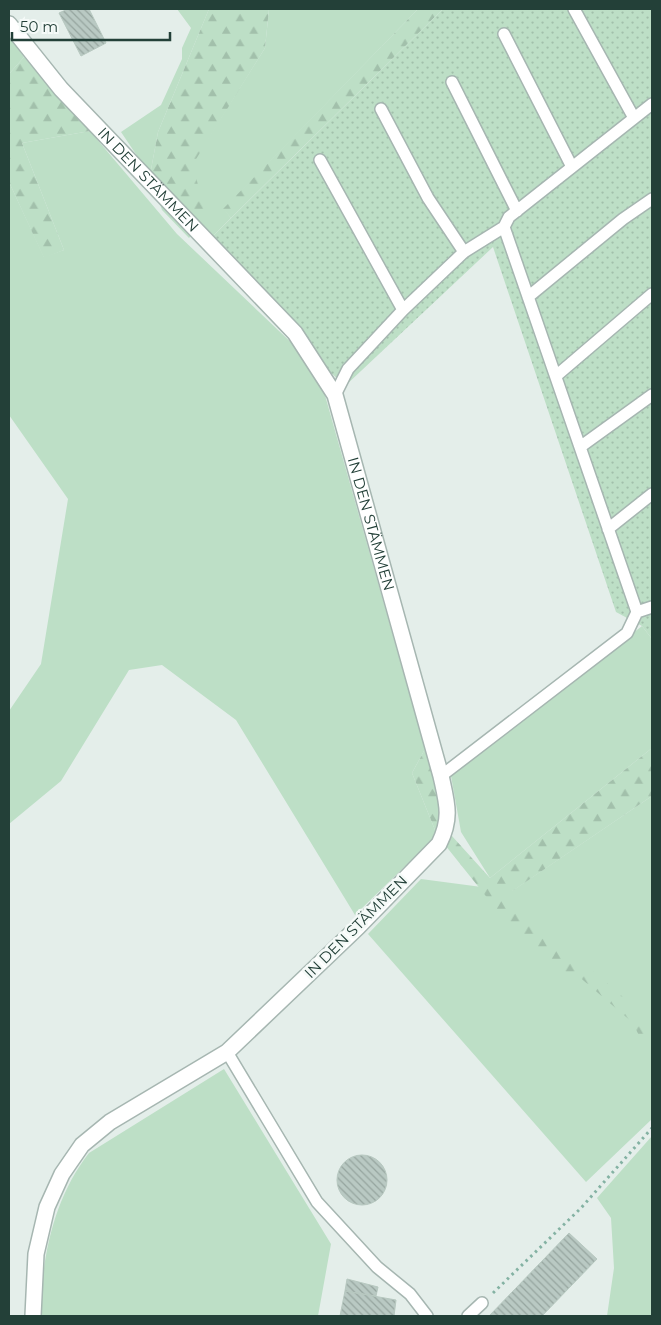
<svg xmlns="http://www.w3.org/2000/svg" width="661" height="1325" font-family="Montserrat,sans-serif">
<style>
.grass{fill:#bddfc6}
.forest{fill:url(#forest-firs)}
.park{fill:url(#park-dots)}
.building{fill:url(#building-back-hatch);stroke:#b7c8c0}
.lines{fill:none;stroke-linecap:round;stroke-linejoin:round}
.service-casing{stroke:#a6b6b1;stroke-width:14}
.minor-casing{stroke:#a6b6b1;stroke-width:18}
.path{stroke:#84b2a3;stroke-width:3;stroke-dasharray:2.5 4;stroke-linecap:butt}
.service{stroke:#fff;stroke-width:11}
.minor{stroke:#fff;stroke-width:15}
.labels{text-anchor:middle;stroke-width:5;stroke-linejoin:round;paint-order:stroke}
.street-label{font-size:15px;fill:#234038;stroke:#f5faf8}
</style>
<defs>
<pattern id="forest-firs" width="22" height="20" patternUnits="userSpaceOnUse" patternTransform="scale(1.25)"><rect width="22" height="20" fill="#bddfc6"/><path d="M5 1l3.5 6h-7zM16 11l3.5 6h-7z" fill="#a2c0ab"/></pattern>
<pattern id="park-dots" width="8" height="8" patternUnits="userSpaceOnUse" patternTransform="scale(1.25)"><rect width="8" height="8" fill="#bddfc6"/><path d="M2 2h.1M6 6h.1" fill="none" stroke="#a2c0ab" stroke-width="1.8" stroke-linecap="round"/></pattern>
<pattern id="building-back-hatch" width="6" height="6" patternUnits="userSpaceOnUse" patternTransform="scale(1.25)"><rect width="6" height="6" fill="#b9c9c3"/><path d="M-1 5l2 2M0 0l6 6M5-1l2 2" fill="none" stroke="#96a59f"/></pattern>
</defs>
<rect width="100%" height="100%" fill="#e4eeea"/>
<path class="grass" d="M177 9H209L158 132 150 175 121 132 161 105 182 59V48L191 28Z
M269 9H418L224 209 231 218 211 238 199 227 192 164 265 48Z
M9 36 24 57 9 74Z
M90 131 177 234 317 367 425 749 412 773 437 835 355 915 236 720 162 665 129 670 61 781 9 824V711L41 664 68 499 9 415V182L44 257 64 250 22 143Z
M642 626 652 639V748L490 878 461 832 451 776Z
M652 796V1119L586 1182 368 934 421 879 512 891Z
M224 1069 331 1244 318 1316H40C42 1258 53 1199 89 1153Z
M652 1136V1316H607L614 1268 611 1218 597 1198Z"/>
<path class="forest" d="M209 9H269L265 48 193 164 206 219 189 238 162 210 150 175 158 132Z
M418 9H443L231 218 223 209Z
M24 57 90 131 22 143 64 250 44 258 9 182V74Z
M652 748V796L505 896 630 1003 652 1035V1040L644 1045 632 1022 577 975 559 970 525 945 437 835 412 773 425 749 452 836 490 878Z"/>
<path class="park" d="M443 9H652V639L642 626 616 612 493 247 345 386 328 370 211 238Z"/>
<path class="building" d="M68 9H89L106 43 81 56 59 13Z
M337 1180a25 25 0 1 1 50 0a25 25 0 1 1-50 0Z
M569 1233 597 1259 542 1316H489Z
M347 1279 378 1287 376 1296 345 1291Z
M345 1291 396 1300 394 1316H340Z"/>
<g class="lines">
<g class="service-casing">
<path id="service" d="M574 9 634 118
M504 34 572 167
M452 82 517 211
M652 104 509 217 504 227 637 612 652 607
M381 109 428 198 464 252
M320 160 403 310 464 252 504 227
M528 297 623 219 652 199
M556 376 652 294
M335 395 348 369 403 310
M580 447 652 395
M608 529 652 494
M441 776 627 633 637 612
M227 1052 317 1202 377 1267 410 1294 427 1316
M468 1316 482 1303"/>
</g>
<g class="minor-casing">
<g id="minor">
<path id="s1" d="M9 24 61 89 295 333 335 395 441 776C447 803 452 818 439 844L358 927 227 1052 110 1122 82 1145 62 1174 47 1207 36 1254 33 1316"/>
</g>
</g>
<path class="path" d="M493 1293 581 1208 652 1128"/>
<use href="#service" class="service"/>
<use href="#minor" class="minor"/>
</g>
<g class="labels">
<g class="street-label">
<text dy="5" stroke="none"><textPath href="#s1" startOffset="209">IN DEN STÄMMEN</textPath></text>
<text dy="5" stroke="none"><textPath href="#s1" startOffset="629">IN DEN STÄMMEN</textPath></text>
<text transform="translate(356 927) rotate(-45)" y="5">IN DEN STÄMMEN</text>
</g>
</g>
<rect width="661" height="1325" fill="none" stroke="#234038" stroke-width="20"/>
<path d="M12 32v8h158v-8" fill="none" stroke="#234038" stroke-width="2.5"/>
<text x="20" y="32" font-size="15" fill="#234038" stroke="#f5faf8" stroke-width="4" paint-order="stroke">50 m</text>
</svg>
